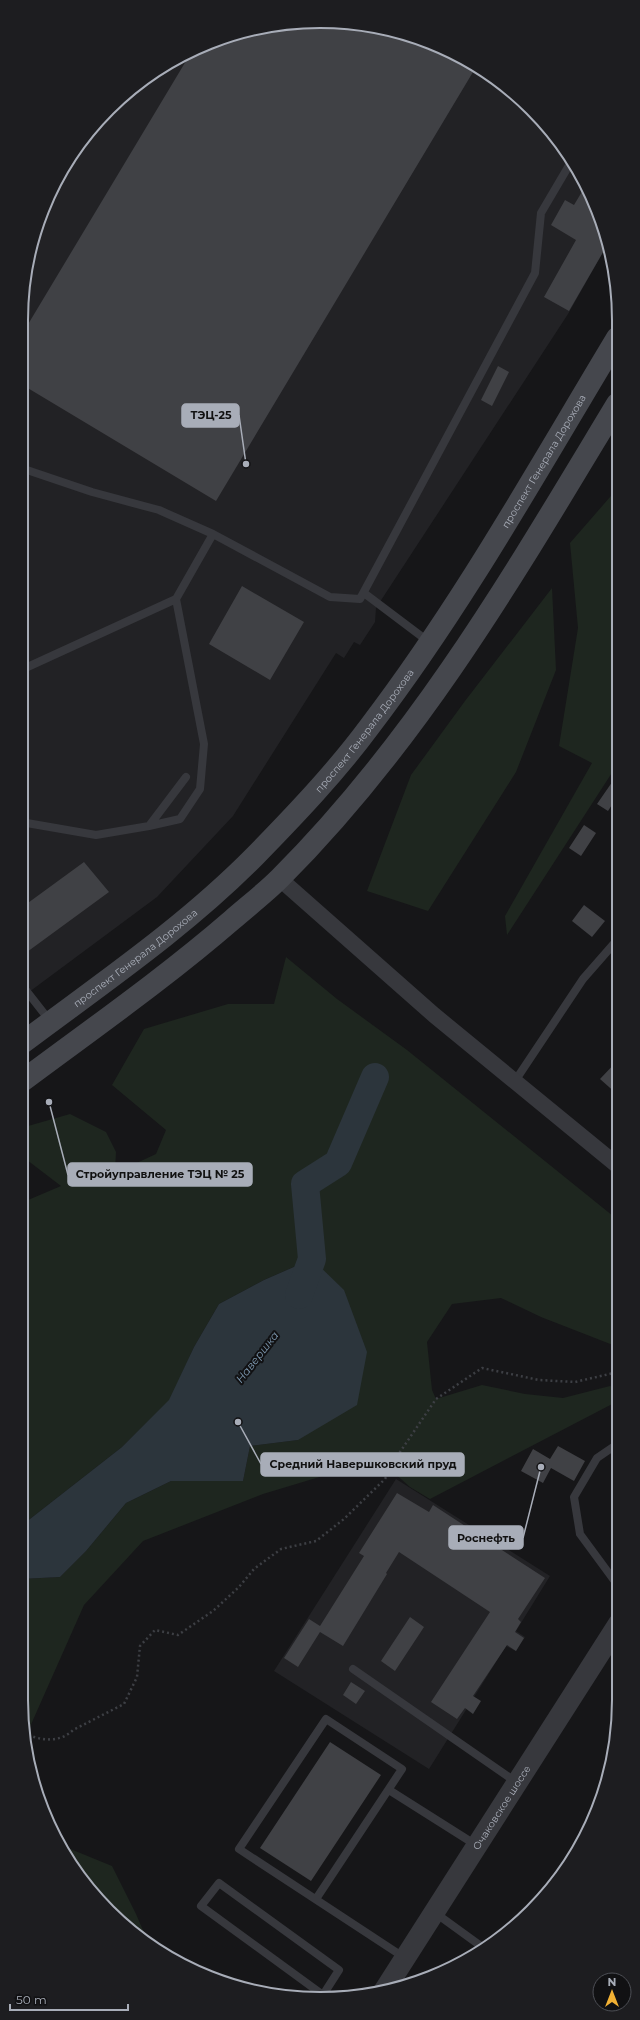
<svg xmlns="http://www.w3.org/2000/svg" width="640" height="2020" font-family="Montserrat,sans-serif">
<style>
.built{fill:#222225}
.green{fill:#1e261f}
.water{fill:#2c353c}
.lines{fill:none;stroke-linecap:round;stroke-linejoin:round}
.river{stroke:#2c353c;stroke-width:28}
.building{fill:#404145}
.path{stroke:#3d3f44;stroke-width:2.5;stroke-dasharray:2 3;stroke-linecap:butt}
.service{stroke:#37383d;stroke-width:8}
.minor{stroke:#37383d;stroke-width:16}
.tertiary{stroke:#37383d;stroke-width:21}
.secondary{stroke:#45474d;stroke-width:22}
.labels{text-anchor:middle;stroke-width:4;stroke-linejoin:round;paint-order:stroke}
.street-label{font-size:10px;fill:#a8adb8;stroke:#111113}
.water-label{font-size:11px;font-style:italic;fill:#7f9bb3;stroke:#111113}
.rim{fill:none;stroke:#a8adb8;stroke-width:2}
.leader{fill:none;stroke:#a8adb8;stroke-width:1.5}
.callout-dot{fill:#a8adb8;stroke:#111113;stroke-width:1.5}
.callout{fill:#a8adb8;stroke:#a8adb8;stroke-width:1.5}
.callout-label{font-size:11px;text-anchor:middle;font-weight:bold;fill:#111}
</style>
<rect width="100%" height="100%" fill="#161618"/>
<path class="built" d="M320 21 379 27 469 61 545 123 588 188 606 247 568 314 376 608 375 622 360 645 354 642 344 658 336 653 233 816 157 897 21 998V320L27 261 44 205 72 154 109 108 154 71 206 44 262 27Z
M396 1479 550 1576 516 1631 525 1637 516 1651 506 1646 429 1769 274 1671Z"/>
<path class="green" d="M617 489V765L507 935 505 916 592 763 559 746 578 628 570 543Z
M552 588 556 670 516 772 428 911 367 891 411 775 465 701Z
M286 957 337 999 407 1050 618 1220V1347L541 1317 501 1298 452 1304 427 1342 432 1390 436 1399 482 1385 525 1394 563 1398 610 1386 618 1389V1401L430 1499 410 1487 392 1471 346 1469 263 1494 143 1541 84 1605 25 1738 21 1700V1579L60 1577 86 1551 126 1503 171 1481H243L250 1446 298 1440 312 1259 264 1280 219 1304 194 1347 170 1400 122 1447 21 1526V1203L61 1186 27 1160 21 1137V1128L70 1114 106 1132 116 1152 115 1173 156 1154 166 1130 112 1085 144 1029 228 1004H274Z
M63 1846 112 1866 136 1914 149 1944 138 1937 95 1897Z"/>
<path class="water" d="M312 1259 344 1290 367 1352 357 1405 298 1440 250 1446 243 1481H171L126 1503 86 1551 60 1577 21 1579V1526L122 1447 169 1400 194 1347 219 1304 264 1280Z"/>
<g class="lines">
<path class="river" d="M299 1295 312 1259 305 1184 338 1163 375 1077"/>
</g>
<path class="building" d="M320 21 379 27 469 61 476 67 216 501 21 384V336L192 51 206 44 262 27Z
M586 185 606 247 569 311 544 297 576 240 551 225 565 200 574 205Z
M498 366 509 372 492 406 481 400Z
M242 586 304 622 270 680 209 644Z
M617 775V797L608 811 597 804Z
M584 825 596 833 581 856 569 848Z
M84 862 109 892 27 952 21 945V908Z
M584 905 605 921 592 937 572 921Z
M618 1060V1095L600 1079Z
M558 1446 585 1461 574 1481 551 1468 543 1483 521 1471 533 1449 550 1459Z
M397 1493 429 1512 433 1505 545 1578 518 1619 521 1622 515 1632 524 1638 516 1651 507 1645 473 1696 481 1701 473 1714 465 1708 457 1719 431 1702 490 1612 399 1552 386 1573 387 1574 343 1646 320 1632 298 1667 284 1658 309 1619 320 1626 364 1556 359 1553Z
M410 1617 424 1627 395 1671 381 1661Z
M351 1682 365 1691 356 1704 343 1695Z
M330 1742 381 1775 311 1881 260 1848Z"/>
<g class="lines">
<path class="path" d="M24 1733C40 1741 60 1743 73 1730L124 1704 137 1677 140 1646 155 1630 178 1635 213 1611 239 1587 254 1569 281 1549 316 1541 344 1519 385 1479 400 1452 436 1399 482 1368 539 1380 575 1382 618 1372"/>
<path class="service" d="M21 468 92 492 159 510 213 534 330 597 360 599 535 273 541 213 571 162
M364 593 429 642
M21 670 176 599 213 534
M21 822 96 835 149 826 186 777
M149 826 180 819 200 789 204 744 176 599
M21 984 50 1021
M515 1081 583 979 618 939
M619 1443 597 1458 574 1497 580 1534 619 1587
M353 1669 516 1782
M389 1790 476 1845
M316 1899 402 1769 326 1719 239 1849 405 1958
M434 1912 485 1949
M323 1995 339 1970 219 1883 201 1906 323 1995 327 1998"/>
<path class="minor" d="M280 879 434 1015 618 1166"/>
<path class="tertiary" id="s1" d="M384 1991 619 1623"/>
<g class="secondary">
<path id="s2" d="M21 1044C101 984 185 927 255 856 295 815 336 772 370 726 463 604 538 469 617 338"/>
<path d="M21 1082C92 1029 165 978 232 920 248 906 265 893 280 878 420 738 516 571 617 404"/>
</g>
</g>
<g class="labels">
<g class="street-label">
<text dy="4" stroke="none"><textPath href="#s2" startOffset="791">проспект Генерала Дорохова</textPath></text>
<text dy="4" stroke="none"><textPath href="#s2" startOffset="467">проспект Генерала Дорохова</textPath></text>
<text dy="4" stroke="none"><textPath href="#s2" startOffset="143">проспект Генерала Дорохова</textPath></text>
<text dy="4" stroke="none"><textPath href="#s1" startOffset="218">Очаковское шоссе</textPath></text>
</g>
<g class="water-label">
<text transform="translate(257 1357) rotate(-52)" y="4">Навершка</text>
</g>
</g>
<path d="M0 0H640V2020H0ZM320 28H320A292 292 0 0 1 612 320V1700A292 292 0 0 1 320 1992H320A292 292 0 0 1 28 1700V320A292 292 0 0 1 320 28Z" fill="#1d1d20" fill-rule="evenodd"/>
<path class="rim" d="M320 28H320A292 292 0 0 1 612 320V1700A292 292 0 0 1 320 1992H320A292 292 0 0 1 28 1700V320A292 292 0 0 1 320 28Z"/>
<path class="leader" d="M246 464L239 415M49 1102L68 1175M238 1422L261 1464M541 1467L523 1538"/>
<g class="callout-dot">
<circle cx="246" cy="464" r="4"/>
<circle cx="49" cy="1102" r="4"/>
<circle cx="238" cy="1422" r="4"/>
<circle cx="541" cy="1467" r="4"/>
</g>
<g class="callout">
<rect x="182" y="404" width="57" height="23" rx="4"/>
<rect x="68" y="1163" width="184" height="23" rx="4"/>
<rect x="261" y="1453" width="203" height="23" rx="4"/>
<rect x="449" y="1526" width="74" height="23" rx="4"/>
</g>
<g class="callout-label">
<text x="211" y="419">ТЭЦ-25</text>
<text x="160" y="1178">Стройуправление ТЭЦ № 25</text>
<text x="363" y="1468">Средний Навершковский пруд</text>
<text x="486" y="1542">Роснефть</text>
</g>
<g transform="translate(612 1992)"><circle r="19" fill="#111113" stroke="#4d4f55"/>
<path d="M0-3L7 15L0 10L-7 15Z" fill="#f2b134"/>
<text y="-6" font-size="11" font-weight="bold" text-anchor="middle" fill="#a8adb8">N</text>
</g>
<path d="M10 2004v6h118v-6" fill="none" stroke="#a8adb8" stroke-width="2"/>
<text x="16" y="2004" font-size="12" fill="#a8adb8" stroke="#111113" stroke-width="3" paint-order="stroke">50 m</text>
</svg>
